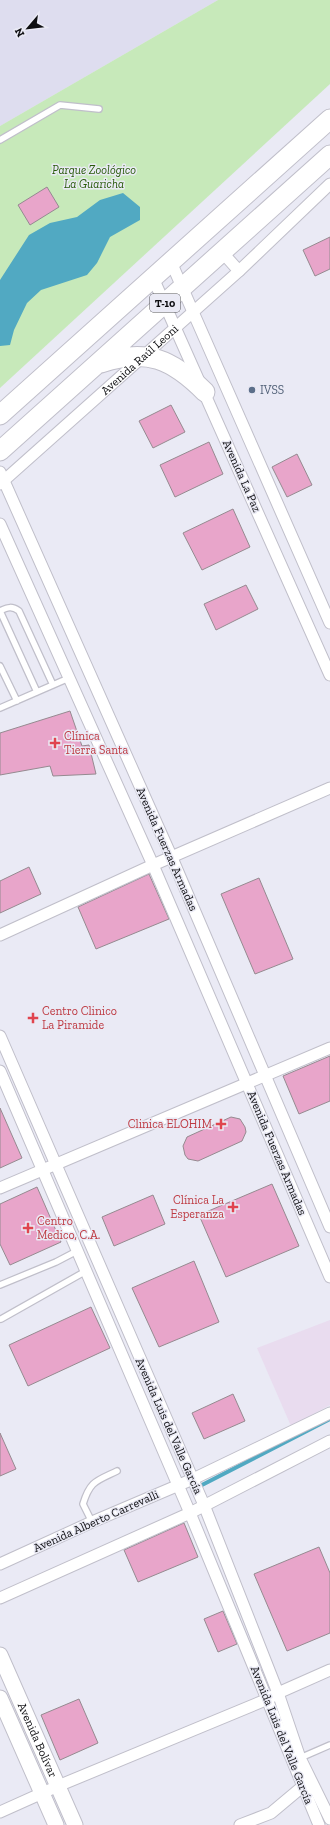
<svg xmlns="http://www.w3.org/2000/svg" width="330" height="1825" font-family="'Zilla Slab',serif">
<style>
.built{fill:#deddef}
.education{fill:#e9dcef}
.green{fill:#c7e9ba}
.water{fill:#51a9c2}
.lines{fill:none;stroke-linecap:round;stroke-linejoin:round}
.stream{stroke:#51a9c2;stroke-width:4}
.building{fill:#e8a5ca;stroke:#958a90}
.lane-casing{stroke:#c0bfca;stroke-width:8}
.street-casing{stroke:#c0bfca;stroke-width:13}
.secondary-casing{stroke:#c0bfca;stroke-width:17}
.highway-casing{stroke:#c0bfca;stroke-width:21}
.lane{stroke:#fff;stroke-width:5.5}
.street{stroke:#fff;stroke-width:11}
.secondary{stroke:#fff;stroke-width:15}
.highway{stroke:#fff;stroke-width:19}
.service-dot{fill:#5c6f8a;stroke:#eaeaf5;stroke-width:1.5}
.health-dot{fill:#e0444e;stroke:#eaeaf5;stroke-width:1.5}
.labels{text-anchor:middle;stroke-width:3;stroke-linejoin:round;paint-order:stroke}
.shield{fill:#eaeaf5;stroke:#505055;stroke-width:1}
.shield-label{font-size:11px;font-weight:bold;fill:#0e0e11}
.park-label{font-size:12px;font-style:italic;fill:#275a08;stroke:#eaeaf5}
.street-label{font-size:12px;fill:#0e0e11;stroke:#eaeaf5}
.service-label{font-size:12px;fill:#4e5e75;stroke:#eaeaf5;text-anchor:start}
.health-label{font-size:12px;fill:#be3a42;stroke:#eaeaf5;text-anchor:start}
</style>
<rect width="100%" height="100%" fill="#eaeaf5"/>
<path class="built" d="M0 0H218L0 126Z"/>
<path class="education" d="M330 1320V1405L291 1426 257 1348Z"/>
<path class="green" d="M218 0H330V84L0 388V126Z"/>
<path class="water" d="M123 193 140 207V220L110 237 97 263 87 275 41 290 27 303 14 330 10 345 0 346V280L29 235 50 223 77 217 100 200Z"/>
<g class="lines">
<path class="stream" d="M202 1485 330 1419"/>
</g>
<path class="building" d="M47 187 59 207 30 225 18 205Z
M330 237V269L315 276 303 250Z
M171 405 185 432 153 448 139 421Z
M209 442 223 474 175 497 160 465Z
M297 454 312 485 287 497 272 467Z
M233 509 250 547 202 570 183 533Z
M246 585 258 609 216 630 204 604Z
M70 711 82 746 89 745 96 774 53 776 50 766 0 775V733Z
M29 867 41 894 0 913V881Z
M149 874 169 919 96 949 78 907Z
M259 878 293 959 255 974 221 894Z
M330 1056V1101L299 1114 283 1076Z
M0 1108 22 1158 0 1168Z
M231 1117 240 1119 245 1127 246 1132 242 1141 198 1161 188 1159 185 1155 183 1146 187 1137Z
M272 1184 299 1246 226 1277 199 1215Z
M37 1187 61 1242 10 1265 0 1244V1204Z
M153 1195 165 1224 114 1246 102 1217Z
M194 1261 219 1322 159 1347 132 1288Z
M91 1307 110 1348 28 1386 9 1345Z
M233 1394 245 1421 204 1439 192 1413Z
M0 1433 16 1469 0 1476Z
M184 1523 198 1557 138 1582 124 1550Z
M319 1547 330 1573V1633L287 1651 254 1574Z
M223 1611 237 1644 218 1652 204 1619Z
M79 1699 98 1743 60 1760 41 1715Z"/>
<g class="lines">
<g class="lane-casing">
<path id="lane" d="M0 140 60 105 99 109
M0 611C8 607 12 606 19 611L53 685
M0 611 37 692
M0 666 17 701
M0 708 69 678
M0 1285 56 1262 77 1251
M1 1319 86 1271
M92 1522 83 1504C90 1481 96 1481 117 1471
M300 1758 330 1745"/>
</g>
<g class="street-casing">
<g id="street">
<path d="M222 252 239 271"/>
<path d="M171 262 330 623"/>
<path d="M153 278 330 675"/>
<path d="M0 472 172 858 330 1227"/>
<path id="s1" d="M0 484 239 271 330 184"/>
<path d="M0 524 153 865 330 1277"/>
<path d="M0 935 153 865 330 788"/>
<path d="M0 1036 204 1505 278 1693 300 1758 330 1819"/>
<path d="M0 1071 190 1513 319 1825"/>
<path d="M0 1188 330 1048"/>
<path d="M0 1564 92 1522 193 1479 330 1413"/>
<path d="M0 1598 190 1513 330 1441"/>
<path d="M0 1812 58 1786 268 1699 278 1693 330 1670"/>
<path d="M240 1825 271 1813 302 1787"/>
</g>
</g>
<g class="secondary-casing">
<g id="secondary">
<path id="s2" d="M0 1655 75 1825"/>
<path d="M0 1698 56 1825"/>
</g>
</g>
<g class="highway-casing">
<path id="highway" d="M101 363C147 348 172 359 205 392
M0 415 330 119
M0 451 330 155"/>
</g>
<use href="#lane" class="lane"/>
<use href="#street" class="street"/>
<use href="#secondary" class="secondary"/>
<use href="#highway" class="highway"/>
</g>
<circle class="service-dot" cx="252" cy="390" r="4"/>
<g class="health-dot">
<path d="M53 737h4v4h4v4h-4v4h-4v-4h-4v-4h4z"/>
<path d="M31 1012h4v4h4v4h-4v4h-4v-4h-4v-4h4z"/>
<path d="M219 1118h4v4h4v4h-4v4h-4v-4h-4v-4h4z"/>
<path d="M231 1201h4v4h4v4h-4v4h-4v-4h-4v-4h4z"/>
<path d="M26 1222h4v4h4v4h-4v4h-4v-4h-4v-4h4z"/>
</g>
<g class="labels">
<rect class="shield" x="150" y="294" width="30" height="18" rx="3"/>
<g class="shield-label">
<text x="165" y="307">T-10</text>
</g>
<g class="park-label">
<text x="94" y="174">Parque Zoológico<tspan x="94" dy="14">La Guaricha</tspan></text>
</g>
<g class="street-label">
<text dy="4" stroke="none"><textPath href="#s1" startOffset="187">Avenida Raúl Leoni</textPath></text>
<text transform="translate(242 476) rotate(66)" y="4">Avenida La Paz</text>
<text transform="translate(167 849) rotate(66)" y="4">Avenida Fuerzas Armadas</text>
<text transform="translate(277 1153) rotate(67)" y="4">Avenida Fuerzas Armadas</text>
<text transform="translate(169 1426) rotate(66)" y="4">Avenida Luis del Valle García</text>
<text transform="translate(96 1521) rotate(-24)" y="4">Avenida Alberto Carrevalli</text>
<text transform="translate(282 1735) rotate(68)" y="4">Avenida Luis del Valle García</text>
<text dy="4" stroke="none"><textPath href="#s2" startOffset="93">Avenida Bolívar</textPath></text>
</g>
<g class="service-label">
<text x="260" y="394">IVSS</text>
</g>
<g class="health-label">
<text x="64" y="740">Clínica<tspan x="64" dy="14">Tierra Santa</tspan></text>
<text x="42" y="1015">Centro Clinico<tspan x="42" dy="14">La Piramide</tspan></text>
<text x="212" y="1128" text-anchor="end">Clinica ELOHIM</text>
<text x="224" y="1204" text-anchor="end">Clínica La<tspan x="224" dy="14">Esperanza</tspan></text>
<text x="37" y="1225">Centro<tspan x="37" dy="14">Medico, C.A.</tspan></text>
</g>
</g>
<g transform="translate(28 28) rotate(242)" stroke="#eaeaf5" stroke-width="3" paint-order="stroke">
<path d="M0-3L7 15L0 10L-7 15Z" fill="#0e0e11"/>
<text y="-6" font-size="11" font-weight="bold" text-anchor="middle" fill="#0e0e11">N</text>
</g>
</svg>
